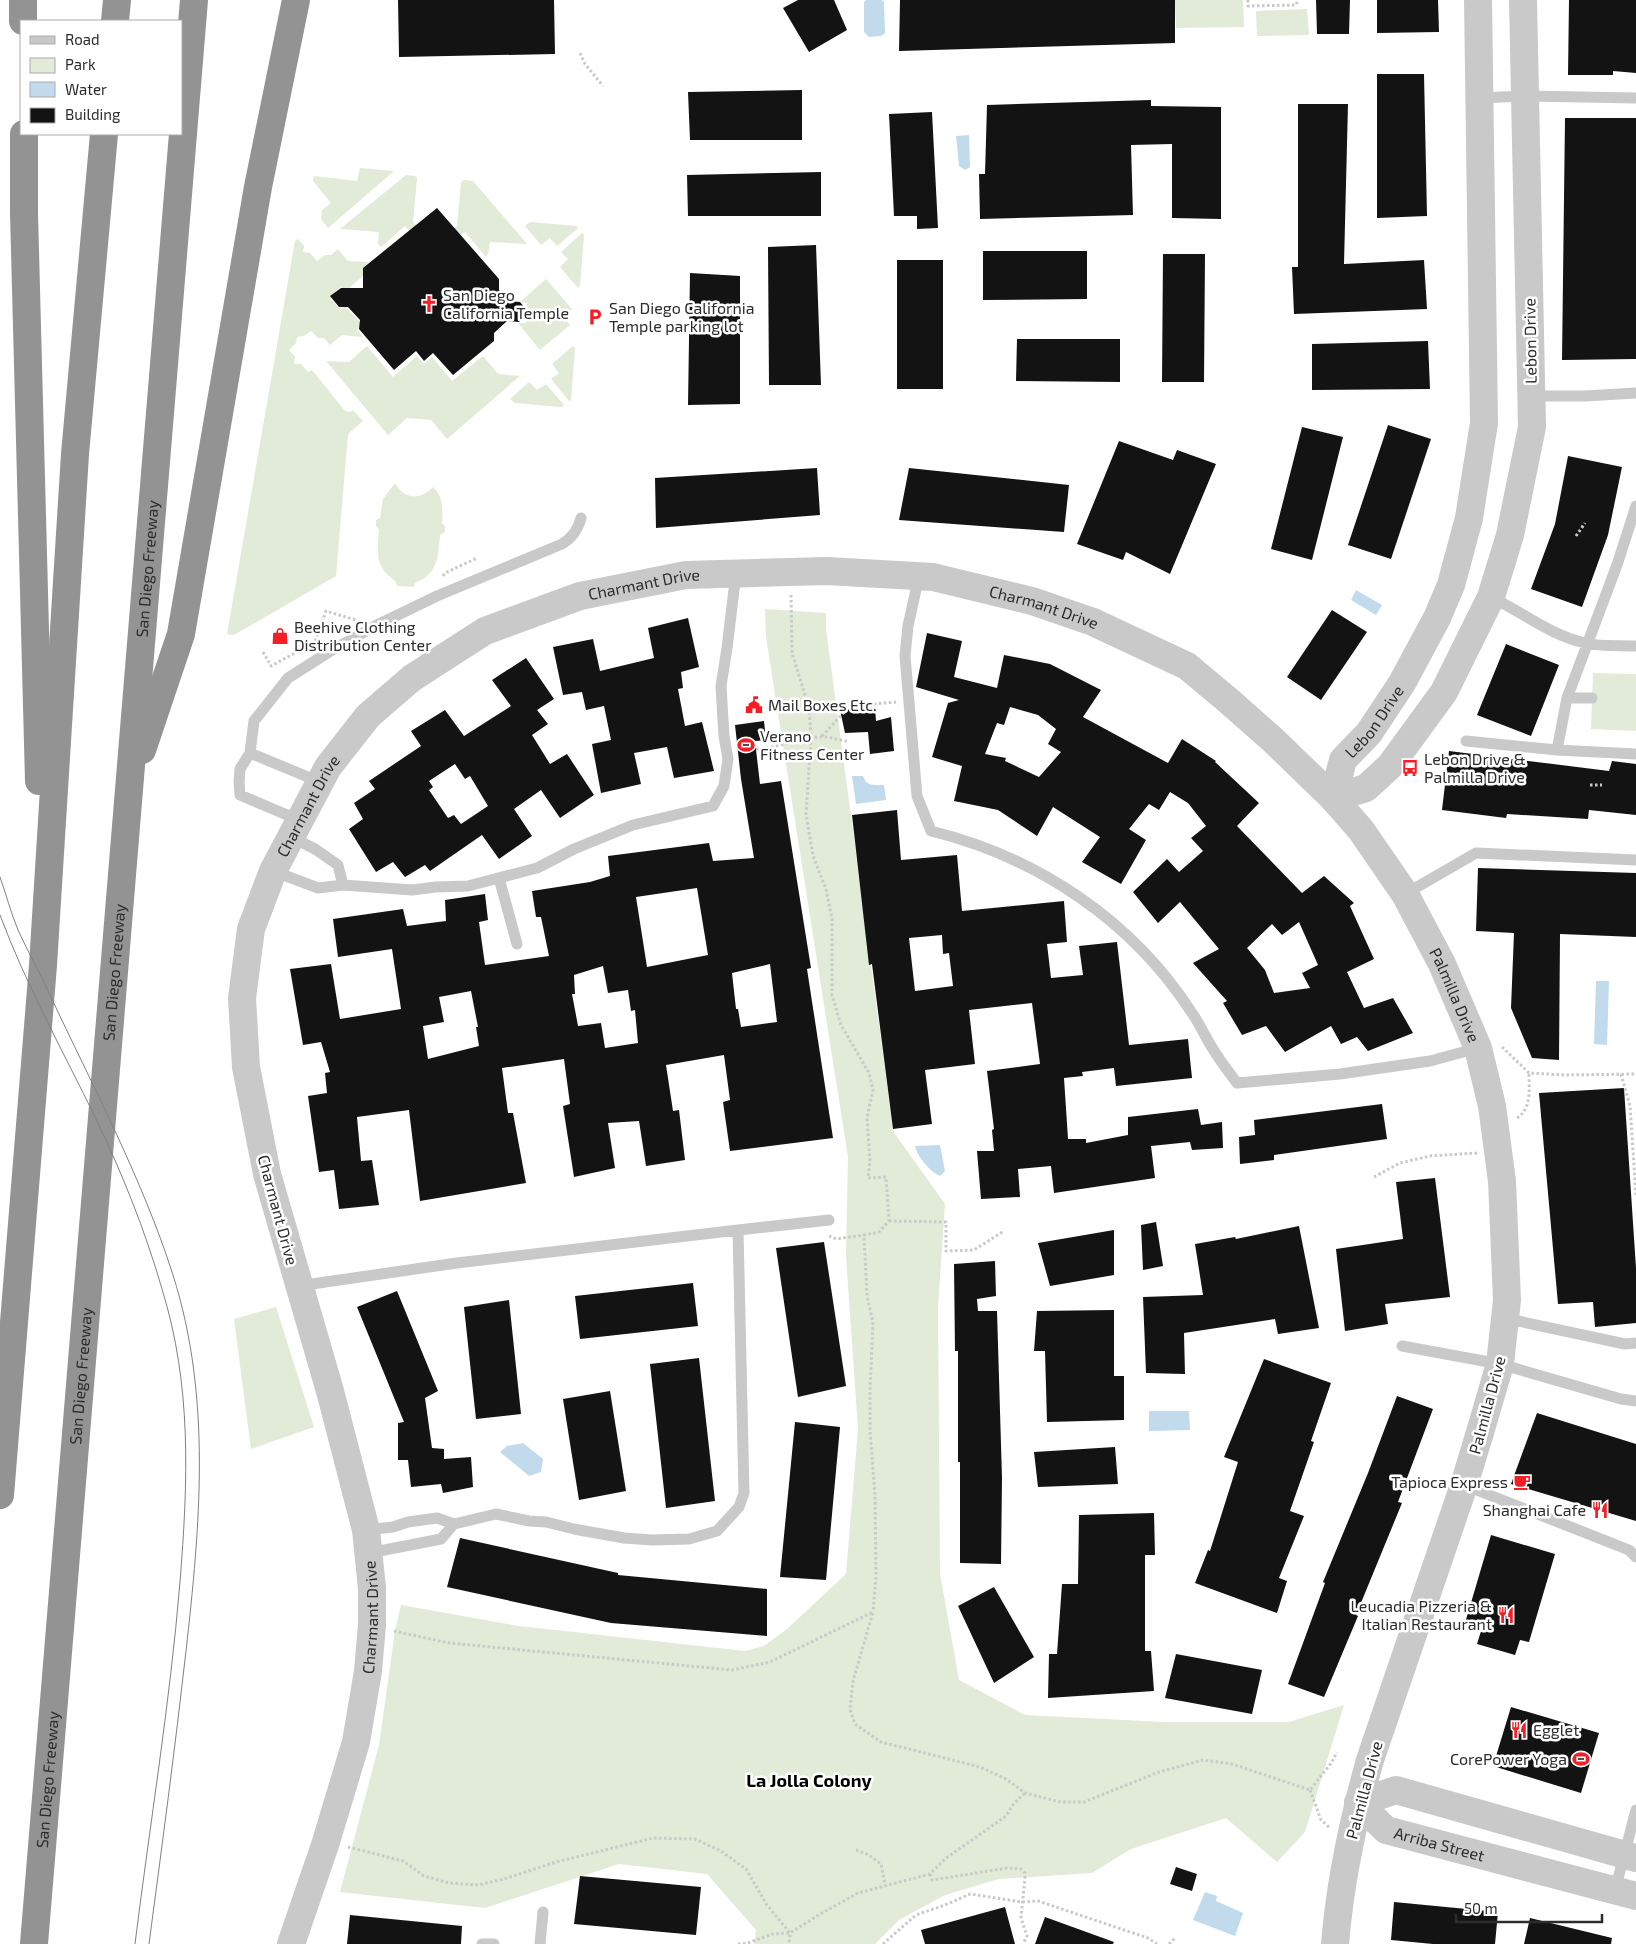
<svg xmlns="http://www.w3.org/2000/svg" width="1636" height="1944" font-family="'Exo 2',sans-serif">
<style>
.green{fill:#e1ebd7}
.water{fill:#c1dbed}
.building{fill:#131313;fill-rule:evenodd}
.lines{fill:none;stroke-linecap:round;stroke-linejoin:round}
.path{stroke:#c9c9c9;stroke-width:3;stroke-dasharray:2.5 2.5;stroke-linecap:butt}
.service{stroke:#c9c9c9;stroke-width:11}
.tertiary{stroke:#c9c9c9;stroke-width:28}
.motorway{stroke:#939393;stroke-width:28}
.tram{stroke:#818181;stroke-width:1}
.labels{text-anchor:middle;stroke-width:5;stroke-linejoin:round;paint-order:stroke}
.poi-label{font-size:16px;fill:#2c2c2c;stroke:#fff;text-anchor:start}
.street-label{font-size:16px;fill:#2c2c2c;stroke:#fff}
.neighbourhood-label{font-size:18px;font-weight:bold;fill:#000;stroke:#fff}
</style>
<rect width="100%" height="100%" fill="#fff"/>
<path class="green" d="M1175 0H1243L1244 27 1176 28Z
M1307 9 1309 35 1257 36 1256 11Z
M360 168 394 171 328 228 321 219 322 210 331 203 313 181 314 176 357 181Z
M406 175 415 176 417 178 413 222 433 245 426 250 405 226 381 247 378 244 379 232 340 229Z
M464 180 473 181 527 244 490 242 488 254 486 257 465 232 440 252 434 245 457 226 461 182Z
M530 222 577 226 578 228 557 246 550 238 541 245 525 226Z
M582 233 584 235 580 286 578 288 560 267 568 259 561 252Z
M298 239 304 246 303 252 310 253 317 261 325 255H331L338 249 348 261 369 262 363 268 365 274 346 291 341 287 331 295V299L339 308 342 309 345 306 361 323 357 330 363 337 342 335 330 345 324 338H318L311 331 304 336 297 337 296 343 289 350 295 357 294 364H301L308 372 312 370 345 411 350 412 353 410 363 421 348 434 336 576 234 635 227 634 295 241Z
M546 279 572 309 563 316 570 325 540 350 518 323H526L527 303 520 302Z
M367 346 393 377 417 356 424 364 432 357 452 381 483 356 498 374 520 376 447 439 431 420 407 418 388 435 326 361 349 362Z
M573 346 575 348 571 400 569 401 551 379 559 373 552 364Z
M529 382 537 390 546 384 564 405 561 407 515 403 510 399Z
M395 483C403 499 421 501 433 487 443 496 443 509 442 523L445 526V532L440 535C438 557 438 574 415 583L414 587 397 586C397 580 389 577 385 572 375 560 378 545 379 530L376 526V520L380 518 383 499Z
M765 609 826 613V629L893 1129 895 1134 945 1204 938 1307 940 1574 959 1680 1025 1715 1164 1722H1289L1344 1705 1305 1832 1277 1862 1226 1818 1131 1849 1092 1873 999 1879 945 1895 899 1920 875 1944H754L756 1930 707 1874 619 1864 485 1908 340 1892 379 1745 395 1631 401 1605 519 1626 745 1651 764 1646 787 1629 846 1574 858 1429 846 1256 848 1157 766 637Z
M1593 673 1636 674V731L1591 729Z
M276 1307 314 1427 251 1449 234 1319Z"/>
<path class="water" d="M866 0H882L884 2 885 33 881 36 869 37 864 32V2Z
M969 135 970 167 965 170 959 166 956 136Z
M1356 590 1382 605 1376 615 1351 600Z
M852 776H863C867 787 874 785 884 785L886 800 856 804Z
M1596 981H1609L1607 1045 1594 1044Z
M940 1145 945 1171 940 1176C930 1172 917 1156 915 1146Z
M1149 1411H1189L1190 1430 1149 1431Z
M523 1443 543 1459 541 1472 529 1476 500 1452 507 1446Z
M1205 1892 1217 1896 1216 1901 1243 1913 1235 1936 1193 1920Z"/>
<path class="building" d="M398 0H554L555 54 399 57Z
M798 0H834L847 30 809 52 783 8Z
M900 0H1175V43L899 51Z
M1316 0H1350L1349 34H1317Z
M1377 0H1438L1439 32 1377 33Z
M1569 0H1636V73L1613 71V75H1568Z
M1377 74H1424L1427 216 1377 218Z
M802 90V140H690L688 92Z
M1151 100V106L1221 107V219L1172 218V144L1131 145 1133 215 980 219 979 174H985L987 105Z
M1298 104H1348L1344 264 1424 260 1427 309 1294 314 1292 267H1298Z
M932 112 938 228 917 229V216H894L889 114Z
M1565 118H1636V359L1562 360Z
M821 172V216H688L687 175Z
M437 208 499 279V290L508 301 520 302 526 309 525 318 519 322 507 321 494 333V341L453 375 433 353 424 361 416 351 394 370 359 329 360 320 348 307H339L330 296 341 288H363V268Z
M816 245 821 385H769L768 247Z
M983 251H1087V299L983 300Z
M1163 254H1205L1204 382H1162Z
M897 260H943V389H897Z
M690 273 740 276V404L688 405Z
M1017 339H1120V382L1016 381Z
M1428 341 1430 389 1312 390V344Z
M1388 425 1431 439 1391 559 1348 545Z
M1302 427 1343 437 1312 560 1271 549Z
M1119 441 1173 460 1177 450 1216 464 1170 574 1126 552 1123 560 1077 544Z
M1568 456 1622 467 1608 535 1582 607 1531 589 1555 524Z
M817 468 820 515 656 528 655 478Z
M909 468 1069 485 1064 532 899 520Z
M1332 610 1367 632 1321 700 1287 677Z
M688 618 699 667 681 672 683 688 678 689 685 726 702 722 714 771 674 778 667 747 634 753 641 784 601 793 592 744 611 740 604 706 586 710 582 692 563 695 553 647 593 639 600 671 654 658 648 628Z
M927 633 962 641 954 677 997 688 1004 655 1050 664 1101 690 1083 717 1168 763 1182 739 1216 761 1215 762 1259 803 1237 826 1302 893 1324 876 1354 903 1350 906 1374 959 1347 972 1364 1008 1393 998 1413 1033 1368 1051 1357 1037 1341 1044 1331 1026 1285 1052 1266 1026 1242 1035 1223 1003 1227 1001 1193 963 1219 949 1180 902 1158 923 1133 892 1167 859 1179 872 1203 851 1191 838 1206 826 1188 803 1170 792 1159 810 1149 804 1129 829 1146 840 1121 884 1082 862 1100 837 1053 807 1037 836 998 810 954 801 962 766 932 757 948 703 959 700 916 687ZM1010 707 1038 715 1056 729 1048 744 1061 752 1039 777 1005 761 1006 758 985 754 997 723 1004 725ZM1299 922 1318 965 1302 973 1310 988 1274 993 1265 970 1247 948 1272 924 1282 935Z
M1506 644 1559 665 1531 736 1477 715Z
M526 658 554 699 537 710 548 724 532 735 550 764 567 754 594 795 560 818 541 790 514 809 532 836 499 859 482 835 430 871 425 865 405 877 393 862 376 872 349 829 363 819 354 803 375 789 369 781 421 746 411 731 445 710 464 736 511 706 492 680ZM455 764 465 779 470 776 488 806 461 824 454 815 448 818 429 790 433 787 429 781Z
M875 707 876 721 891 717 894 751 870 754 868 732 845 733 840 710Z
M764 721 766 740 755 741 760 784 781 781 811 968 807 969 833 1138 730 1151 723 1102 730 1100 724 1055 666 1065 673 1111 679 1110 685 1160 646 1166 639 1121 608 1123 615 1168 574 1177 563 1106 570 1104 564 1059 502 1068 508 1113H513L526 1183 420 1201 409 1110 357 1117 361 1161 372 1160 379 1205 339 1209 334 1170 319 1172 308 1096 327 1093 325 1073 330 1072 321 1042 303 1045 290 969 331 964 340 1019 401 1009 392 949 338 957 333 919 403 909 407 926 446 921 445 900 485 894 488 920 479 922 485 965 549 956 541 917H536L532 891 590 882 610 876 608 856 709 843 713 861 754 858 741 779 735 725ZM697 888 708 955 647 967 636 897ZM770 964 777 1022 741 1027 738 1009H736L732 973ZM603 966 608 993 628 990 631 1011 635 1010 638 1043 605 1048 601 1023 578 1026 572 994H575L574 975ZM471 991 478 1027H476L479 1046 428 1059 423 1026 444 1022 439 997Z
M1449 751 1609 771 1612 761 1636 764V815L1589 810 1588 819 1507 814 1506 818 1442 810Z
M897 810 901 860 957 855 962 911 1064 901 1067 942 1047 944 1051 978 1083 975 1079 946 1117 942 1129 1045 1188 1039 1192 1078 1116 1086 1114 1068 1082 1072 1083 1076 1064 1078 1068 1139H1086V1143L1128 1135V1117L1198 1109 1201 1125 1222 1122 1223 1148 1192 1150 1190 1142 1151 1146 1155 1178 1054 1193 1051 1166 1018 1169 1020 1197 981 1199 977 1151H994L992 1130 994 1129 987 1071 1040 1064 1032 1003 969 1010 975 1064 925 1070 932 1124 893 1129 872 964 869 965 852 815ZM942 935 943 954 949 953 953 986 915 991 909 938Z
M1478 868 1636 873V937L1560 934 1559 1060 1532 1058 1511 1008 1514 933 1476 931Z
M1624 1088 1636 1268V1323L1595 1327 1593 1302 1558 1304 1539 1093Z
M1382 1104 1387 1139 1274 1155V1160L1240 1164 1239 1137 1255 1135 1254 1120Z
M1435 1178 1450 1297 1385 1304 1388 1324 1345 1331 1336 1249 1403 1239 1396 1182Z
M1156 1222 1163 1266 1143 1270 1141 1225Z
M1299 1226 1319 1328 1278 1334 1275 1319 1184 1333 1185 1374 1146 1373 1143 1297 1203 1295 1195 1244 1235 1237 1236 1239Z
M1114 1230V1275L1050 1286 1038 1243Z
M824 1242 846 1386 798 1397 776 1248Z
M995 1261 996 1296 977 1299 978 1311H997L1002 1478 1001 1564 960 1563V1462H958V1351H955L954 1264Z
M693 1283 698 1326 580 1339 575 1296Z
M397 1291 438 1391 425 1398 432 1448 444 1449V1459L471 1457 473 1487 443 1493 441 1484 411 1487 408 1460H398V1423L404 1422 357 1307Z
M509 1300 521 1414 476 1419 464 1307Z
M1114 1310V1376H1124V1420L1047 1422 1045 1351H1034L1037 1311Z
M699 1358 715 1501 666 1508 650 1364Z
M1264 1359 1331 1383 1311 1441 1314 1442 1290 1511 1304 1516 1279 1578 1287 1581 1277 1613 1195 1583 1208 1550 1210 1551 1238 1462 1224 1457Z
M610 1391 626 1491 579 1500 563 1399Z
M1397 1396 1433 1409 1398 1502 1402 1503 1356 1615 1358 1616 1324 1697 1288 1684 1325 1583 1323 1582 1368 1473Z
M1537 1413 1636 1444V1521L1511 1484Z
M795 1422 840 1427 826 1580 780 1577Z
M1115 1447 1118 1484 1038 1487 1034 1452Z
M1154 1513 1155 1555H1145V1651H1151L1154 1691 1048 1698 1049 1654H1057L1062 1584H1078L1079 1515Z
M1491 1535 1555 1554 1529 1642 1520 1640 1515 1655 1477 1644 1482 1628 1465 1623Z
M460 1538 618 1573V1575L767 1589V1636L611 1623 447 1587Z
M994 1587 1034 1657 994 1683 958 1606Z
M1176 1654 1262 1670 1252 1714 1165 1698Z
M1511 1707 1599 1733 1581 1793 1493 1766Z
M1176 1867 1197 1874 1192 1891 1170 1884Z
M580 1876 701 1887 696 1935 574 1924Z
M1394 1902 1498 1912 1495 1944H1433L1391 1940Z
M1005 1907 1015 1944H925L921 1930Z
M350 1915 462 1926 461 1944H347Z
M1045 1917 1114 1942 1113 1944H1035Z
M1530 1918 1612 1938 1611 1944H1524Z"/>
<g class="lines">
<path class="path" d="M1248 0V6L1296 5 1298 0
M580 53 585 64 603 86
M1576 536 1585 523
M443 576 445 573 477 558
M791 595 792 653 809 708 811 738 806 814 813 856 826 889 832 919V995L841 1025 869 1073 873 1090 867 1118 870 1161 868 1178 886 1177 889 1221 879 1232 864 1235 867 1296 873 1322 870 1390V1431L875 1495 876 1577 873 1612
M315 641 326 611 356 620
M263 652 271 666 306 647
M822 736 850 706 896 702
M756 749C779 748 798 738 819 737 828 736 838 740 847 741
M1590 785H1602
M1502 1047 1529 1073 1565 1075 1636 1074
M1621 1074 1630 1106 1636 1196
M1517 1118C1532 1109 1529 1088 1529 1073
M1374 1177 1400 1163 1430 1156 1477 1153
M889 1221 946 1222V1251L974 1250 1004 1231
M829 1236 836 1239 864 1235
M394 1631 449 1643 732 1670 770 1662 873 1612 853 1681 850 1710 855 1724 881 1742 980 1767 1006 1779 1025 1793 1060 1802H1084L1159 1772 1203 1760 1232 1764 1310 1790 1332 1762 1337 1752
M1310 1790 1321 1820 1330 1828
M348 1847 403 1861 424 1876 449 1883 478 1885 504 1879 556 1862 653 1838 695 1839 721 1851 746 1869 767 1905 790 1933 789 1944
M856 1850 869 1855 881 1864 885 1885
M930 1874 932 1880 1007 1868 1021 1869 1025 1873V1877L1021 1918 1027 1936 1023 1944
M738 1944 748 1943 772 1934 790 1933 822 1913 858 1893 930 1874 945 1859 1006 1816 1014 1803 1025 1793
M883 1944 916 1915 945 1905 970 1894 1022 1902 1038 1901 1148 1938 1157 1944
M1169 1944 1175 1938"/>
<path class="service" d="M1480 98 1525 96 1636 98
M1531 396H1585L1636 393
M919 576 908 626 905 656 917 796 931 831C1037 857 1132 920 1192 1013 1200 1024 1205 1037 1213 1049 1220 1061 1229 1072 1237 1083L1340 1074 1430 1061 1478 1048
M1491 597C1522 612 1550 635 1585 643 1601 647 1620 645 1636 646
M1567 698H1592
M1466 741 1557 750 1567 698 1617 565 1636 506
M1557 750 1636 754
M250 753 320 782
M299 820 240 795 239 782 240 769 250 753 254 721 288 678 329 652 375 626 437 596 562 544C572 538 578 530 581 518
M273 871 318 888 343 885 338 865 315 849 291 837
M499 878 517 944
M343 885 412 890 436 887 468 886 537 868 574 849 633 825 713 806 724 786 728 759 724 736 721 686 727 648 736 573
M1405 894 1476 853 1636 860
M738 1230 829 1220
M298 1286 457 1263 738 1230 744 1493 739 1507 717 1531 689 1539 652 1540 624 1538 574 1529 546 1522 529 1521 496 1514 454 1524 437 1518 408 1522 393 1527 366 1530
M1504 1318 1625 1344 1636 1343
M1402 1346 1500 1364 1621 1399 1636 1401
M1464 1485 1629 1550 1636 1557
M369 1553 441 1539 454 1524
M1615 1890 1636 1810
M482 1944H494
M540 1944 543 1912"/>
<g class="tertiary">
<path d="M1333 798 1366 788 1390 766 1444 692 1491 597 1510 535 1532 427 1523 0"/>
<path id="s1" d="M1333 798 1343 760 1369 733 1402 683 1437 618 1451 585 1469 518 1484 423 1478 0"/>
<path id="s2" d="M1358 1803 1386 1830 1636 1896"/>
<path d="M1358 1803 1396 1790 1636 1858"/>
<path id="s3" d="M291 1944 325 1845 356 1742 368 1671 372 1625V1588L366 1530 330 1391 267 1174 246 1067 242 998 251 929 273 871 328 767 368 716 412 678 485 631 580 596 686 575 827 571 933 577 1032 601 1093 622 1187 666 1230 702 1273 740 1333 798 1361 830 1405 894 1442 964 1478 1048 1492 1106 1502 1181 1507 1300 1500 1364 1481 1429 1464 1485 1370 1760C1353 1821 1340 1882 1335 1944"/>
</g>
<g class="motorway">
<path d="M23 0V21"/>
<path d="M115 21 117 0"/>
<path d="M24 134V213L39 781"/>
<path d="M142 750 181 634 258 187 296 0"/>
<path d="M0 1495 43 965 75 454 104 134"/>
<path id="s4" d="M34 1944 194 0"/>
</g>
<path class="tram" d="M0 877C6 894 11 913 18 930 28 952 40 973 50 995 93 1087 142 1178 173 1275 212 1398 200 1526 186 1651 175 1749 162 1846 149 1944
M0 915C26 985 63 1051 96 1119 122 1173 145 1230 162 1289 192 1386 188 1481 180 1582 170 1703 150 1823 135 1944"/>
</g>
<defs>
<g id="church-bare" transform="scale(1.35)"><path d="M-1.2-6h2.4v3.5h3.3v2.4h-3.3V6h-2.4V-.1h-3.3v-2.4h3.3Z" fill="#f31e26" stroke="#fff" stroke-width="2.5" paint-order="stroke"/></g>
<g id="parking-bare" transform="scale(1.35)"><path d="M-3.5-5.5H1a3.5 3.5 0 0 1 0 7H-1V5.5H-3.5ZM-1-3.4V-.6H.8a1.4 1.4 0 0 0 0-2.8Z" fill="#f31e26" stroke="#fff" stroke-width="2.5" paint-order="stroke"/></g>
<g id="shop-bare" transform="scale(1.35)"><path d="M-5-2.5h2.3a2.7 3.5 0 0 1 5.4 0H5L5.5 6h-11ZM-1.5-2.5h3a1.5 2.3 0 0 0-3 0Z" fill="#f31e26" stroke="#fff" stroke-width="2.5" paint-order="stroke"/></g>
<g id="civic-bare" transform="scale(1.35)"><path d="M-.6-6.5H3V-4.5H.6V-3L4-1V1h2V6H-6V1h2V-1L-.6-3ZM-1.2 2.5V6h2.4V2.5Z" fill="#f31e26" stroke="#fff" stroke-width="2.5" paint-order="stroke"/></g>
<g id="stadium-bare" transform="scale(1.35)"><path d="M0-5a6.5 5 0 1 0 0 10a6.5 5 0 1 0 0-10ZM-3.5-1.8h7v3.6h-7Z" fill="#f31e26" stroke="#fff" stroke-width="2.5" paint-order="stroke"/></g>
<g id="bus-bare" transform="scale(1.35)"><path d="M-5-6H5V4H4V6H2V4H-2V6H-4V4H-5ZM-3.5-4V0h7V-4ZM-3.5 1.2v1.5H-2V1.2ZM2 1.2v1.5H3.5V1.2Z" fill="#f31e26" stroke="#fff" stroke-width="2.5" paint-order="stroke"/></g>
<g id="cafe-bare" transform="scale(1.35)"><path d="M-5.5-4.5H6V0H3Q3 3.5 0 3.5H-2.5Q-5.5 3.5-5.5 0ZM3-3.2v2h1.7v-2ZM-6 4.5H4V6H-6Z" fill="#f31e26" stroke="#fff" stroke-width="2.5" paint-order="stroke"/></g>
<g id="restaurant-bare" transform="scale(1.35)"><path d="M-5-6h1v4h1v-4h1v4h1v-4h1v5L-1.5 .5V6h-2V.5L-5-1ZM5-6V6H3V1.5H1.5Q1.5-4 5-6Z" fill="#f31e26" stroke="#fff" stroke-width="2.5" paint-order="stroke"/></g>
</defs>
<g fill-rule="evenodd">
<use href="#church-bare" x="429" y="304"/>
<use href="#parking-bare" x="595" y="317"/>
<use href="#shop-bare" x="280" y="636"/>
<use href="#civic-bare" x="754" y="705"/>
<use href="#stadium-bare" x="746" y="745"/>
<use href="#bus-bare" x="1410" y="768"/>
<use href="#cafe-bare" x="1522" y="1482"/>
<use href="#restaurant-bare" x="1600" y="1510"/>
<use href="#restaurant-bare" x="1506" y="1615"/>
<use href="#restaurant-bare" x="1519" y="1730"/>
<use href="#stadium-bare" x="1581" y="1759"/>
</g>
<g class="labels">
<g class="poi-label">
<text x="443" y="301">San Diego<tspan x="443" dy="18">California Temple</tspan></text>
<text x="609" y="314">San Diego California<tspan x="609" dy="18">Temple parking lot</tspan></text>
<text x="294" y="633">Beehive Clothing<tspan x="294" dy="18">Distribution Center</tspan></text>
<text x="768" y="711">Mail Boxes Etc.</text>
<text x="760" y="742">Verano<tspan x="760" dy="18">Fitness Center</tspan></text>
<text x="1424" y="765">Lebon Drive &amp;<tspan x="1424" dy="18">Palmilla Drive</tspan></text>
<text x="1508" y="1488" text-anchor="end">Tapioca Express</text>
<text x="1586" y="1516" text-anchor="end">Shanghai Cafe</text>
<text x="1492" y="1612" text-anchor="end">Leucadia Pizzeria &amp;<tspan x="1492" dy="18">Italian Restaurant</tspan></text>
<text x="1533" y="1736">Egglet</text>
<text x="1567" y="1765" text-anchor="end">CorePower Yoga</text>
</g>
<g class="street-label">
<text transform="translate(1530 341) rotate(-91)" y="6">Lebon Drive</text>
<text dy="6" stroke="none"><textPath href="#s4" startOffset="1380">San Diego Freeway</textPath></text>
<text dy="6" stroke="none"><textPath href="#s3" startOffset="1599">Charmant Drive</textPath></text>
<text dy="6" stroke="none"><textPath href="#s3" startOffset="2004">Charmant Drive</textPath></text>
<text dy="6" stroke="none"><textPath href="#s1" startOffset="89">Lebon Drive</textPath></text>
<text dy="6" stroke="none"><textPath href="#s3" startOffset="1179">Charmant Drive</textPath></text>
<text dy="6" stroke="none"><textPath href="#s4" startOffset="975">San Diego Freeway</textPath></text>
<text dy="6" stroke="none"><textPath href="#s3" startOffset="2589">Palmilla Drive</textPath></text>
<text transform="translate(278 1210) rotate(75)" y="6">Charmant Drive</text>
<text dy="6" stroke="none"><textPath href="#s4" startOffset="570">San Diego Freeway</textPath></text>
<text transform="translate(1487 1405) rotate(-75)" y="6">Palmilla Drive</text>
<text dy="6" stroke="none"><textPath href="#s3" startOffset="338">Charmant Drive</textPath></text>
<text dy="6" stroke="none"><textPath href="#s4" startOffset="165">San Diego Freeway</textPath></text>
<text transform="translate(1364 1790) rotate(-75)" y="6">Palmilla Drive</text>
<text dy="6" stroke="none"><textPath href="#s2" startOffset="94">Arriba Street</textPath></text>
</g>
<g class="neighbourhood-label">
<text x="809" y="1787">La Jolla Colony</text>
</g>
</g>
<rect x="20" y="20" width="162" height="115" fill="#ffffff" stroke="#ababab"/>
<rect x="30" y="36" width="25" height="8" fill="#c9c9c9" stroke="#ababab"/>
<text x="65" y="45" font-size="15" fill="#2c2c2c">Road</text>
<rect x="30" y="58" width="25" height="15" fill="#e1ebd7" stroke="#ababab"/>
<text x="65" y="70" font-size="15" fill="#2c2c2c">Park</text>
<rect x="30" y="82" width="25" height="15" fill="#c1dbed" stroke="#ababab"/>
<text x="65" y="95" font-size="15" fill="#2c2c2c">Water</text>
<rect x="30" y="108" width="25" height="15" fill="#131313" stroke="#ababab"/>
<text x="65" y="120" font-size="15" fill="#2c2c2c">Building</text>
<path d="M1456 1914v8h146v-8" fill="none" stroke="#2c2c2c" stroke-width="2.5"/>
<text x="1464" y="1914" font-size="15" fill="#2c2c2c" stroke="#ffffff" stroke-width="4" paint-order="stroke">50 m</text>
</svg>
